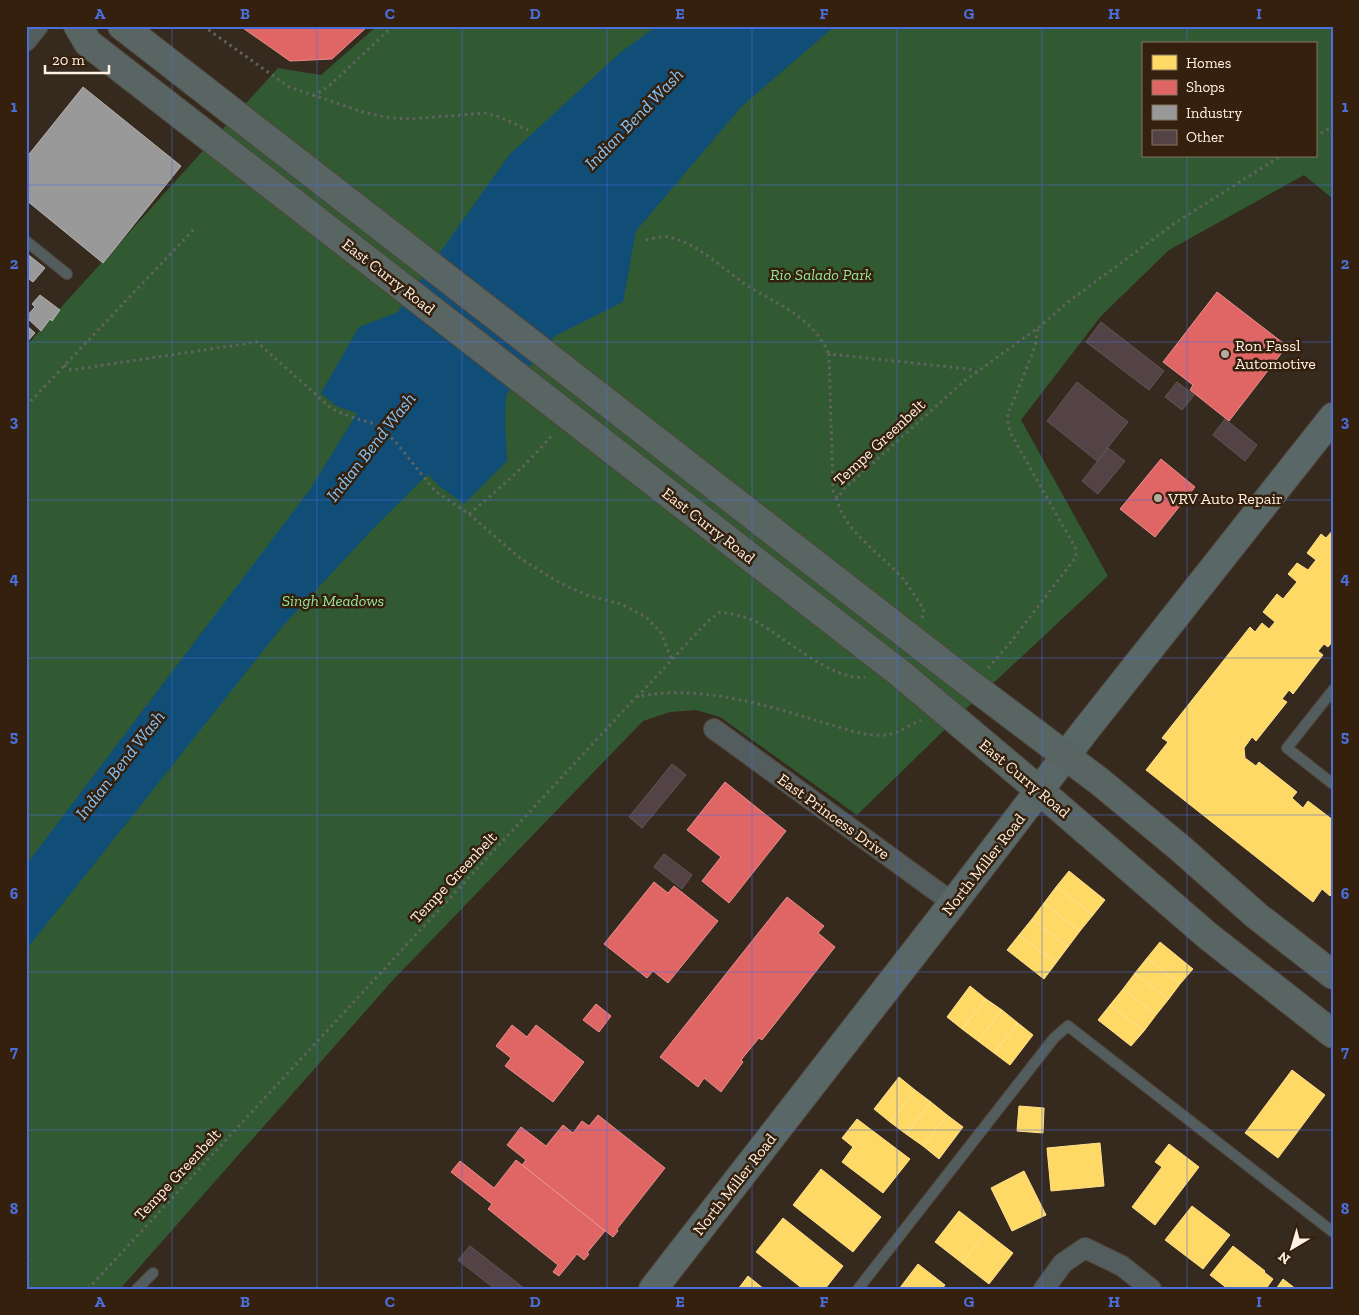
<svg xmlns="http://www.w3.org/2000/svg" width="1359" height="1315" font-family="'Zilla Slab',serif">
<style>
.green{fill:#315a32;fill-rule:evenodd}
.water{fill:#104d77}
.homes{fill:#ffd966;stroke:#ffe08c}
.shops{fill:#e06666;stroke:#e9908c}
.industry{fill:#999;stroke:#b8b3b0}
.building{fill:#534246;stroke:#615755}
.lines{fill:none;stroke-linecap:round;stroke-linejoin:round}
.lane-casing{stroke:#50463c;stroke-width:12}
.street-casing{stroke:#50463c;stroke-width:22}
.secondary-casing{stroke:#50463c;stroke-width:30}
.primary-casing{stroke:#50463c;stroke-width:30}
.path{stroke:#606360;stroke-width:3;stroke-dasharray:2.5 4;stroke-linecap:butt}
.lane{stroke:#535d5d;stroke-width:10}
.street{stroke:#535d5d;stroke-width:20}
.secondary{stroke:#5a6767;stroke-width:28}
.primary{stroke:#596563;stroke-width:28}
.grid{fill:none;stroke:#4a6fda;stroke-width:1;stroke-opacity:0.55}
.poi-dot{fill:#b9ab9f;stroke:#34200c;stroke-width:2}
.labels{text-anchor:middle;stroke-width:5;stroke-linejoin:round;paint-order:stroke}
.park-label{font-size:16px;font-style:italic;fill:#95e79b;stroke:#34200c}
.street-label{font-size:16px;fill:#fff1e4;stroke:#34200c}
.poi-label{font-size:16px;fill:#fff1e4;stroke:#34200c;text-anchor:start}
.water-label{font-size:18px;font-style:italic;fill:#84c5fd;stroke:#34200c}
.neatline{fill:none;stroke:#4a6fda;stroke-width:2}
.grid-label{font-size:16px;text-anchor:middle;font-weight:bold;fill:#4a6fda}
</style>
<rect width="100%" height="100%" fill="#362a1f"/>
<path class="green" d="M377 26H1333V199L1304 175 1169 250 1101 316 1021 420 1108 576 972 703 857 815 720 717 696 710 670 712 643 721 393 980 120 1289H26V346L278 68 321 75ZM1143 44H1315V156H1143Z"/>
<path class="water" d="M657 26H835L742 106 636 231 623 302 555 336 506 395 505 420 507 461 464 504 438 485 428 474 369 533 282 627 26 950V865L311 488 357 413 336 406 321 393 359 327 398 312 509 155 621 52Z"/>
<path class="homes" d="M1333 530V641L1328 647 1324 644 1318 651 1323 655 1293 694 1289 690 1282 699 1287 702 1256 741 1252 737 1244 748 1245 758 1256 766 1259 762 1297 792 1292 798 1303 808 1308 801 1333 820V893L1330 896 1322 889 1313 902 1146 770 1168 742 1162 738 1250 627 1255 632 1262 623 1269 629 1275 622 1263 612 1277 594 1283 599 1297 582 1288 574 1297 563 1308 570 1316 560 1307 553 1321 534 1326 538Z
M1069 871 1105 900 1093 915 1056 887Z
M1056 887 1093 915 1080 931 1044 903Z
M1044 903 1080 931 1068 947 1032 919Z
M1032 919 1068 947 1056 963 1019 935Z
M1019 935 1056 963 1044 979 1007 950Z
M1160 942 1193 969 1180 984 1147 958Z
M1147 958 1180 984 1168 1000 1135 973Z
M1135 973 1168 1000 1156 1015 1123 989Z
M970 986 986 999 962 1029 947 1017Z
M1123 989 1156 1015 1144 1031 1110 1005Z
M986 999 1002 1010 978 1041 962 1029Z
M1110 1005 1144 1031 1131 1046 1098 1020Z
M1002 1010 1018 1023 994 1053 978 1041Z
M1018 1023 1033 1035 1010 1065 994 1053Z
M1292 1070 1325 1095 1278 1158 1245 1133Z
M899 1077 915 1090 890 1122 874 1109Z
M915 1090 931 1102 906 1134 890 1122Z
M931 1102 947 1115 923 1146 906 1134Z
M1019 1106 1044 1108 1043 1133 1017 1131Z
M947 1115 963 1127 939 1159 923 1146Z
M857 1119 910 1159 883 1193 842 1162 853 1147 842 1138Z
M1100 1143 1104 1186 1051 1191 1047 1148Z
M1169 1144 1199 1167 1155 1225 1132 1207 1162 1167 1155 1162Z
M821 1169 881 1217 853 1252 793 1205Z
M1024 1171 1046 1215 1012 1231 991 1188Z
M1192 1206 1230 1235 1203 1269 1165 1240Z
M959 1211 986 1232 962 1263 935 1242Z
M783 1218 843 1266 825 1289H803L756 1252Z
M986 1232 1013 1253 989 1284 962 1263Z
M1233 1246 1265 1271 1264 1272 1273 1279 1266 1289H1228L1210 1275Z
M918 1264 945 1285 942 1289H899Z
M748 1276 764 1289H738Z
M1283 1279 1296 1289H1276Z"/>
<path class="shops" d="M240 26H368L332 59 290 61Z
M1217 292 1287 346 1229 421 1190 390 1193 385 1163 362Z
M1161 459 1195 487 1155 537 1120 509Z
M725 782 786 831 729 903 702 881 721 857 687 830Z
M654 882 668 893 674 886 718 921 668 983 653 971 647 978 604 944Z
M787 897 824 926 818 933 835 947 762 1040 759 1038 741 1060 743 1062 721 1092 704 1078 698 1087 660 1057Z
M596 1004 611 1016 599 1032 583 1020Z
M512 1025 527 1037 536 1025 584 1062 553 1102 505 1066 511 1058 496 1046Z
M598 1115 665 1168 617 1229 618 1231 613 1237 522 1165 526 1160 507 1145 521 1127 546 1146 563 1125 573 1133 582 1121 589 1126Z
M516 1160 605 1231 587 1253 589 1254 584 1260 577 1254 559 1276 553 1272 558 1265 488 1209 492 1204 451 1172 460 1161 494 1188Z"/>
<path class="industry" d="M83 87 181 166 103 263 26 200V158Z
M26 253 45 268 33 282 26 277Z
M40 295 60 310 52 321 50 319 41 331 26 317 35 307 32 304Z
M26 325 35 333 26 343Z"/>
<path class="building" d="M1101 322 1164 371 1149 390 1086 342Z
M1077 382 1128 422 1097 461 1047 421Z
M1177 382 1194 395 1182 410 1165 397Z
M1225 419 1257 445 1245 461 1213 435Z
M1108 448 1125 461 1098 494 1082 481Z
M672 764 686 775 642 828 629 817Z
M664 854 692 875 682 889 654 867Z
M470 1246 525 1289H495L458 1260Z"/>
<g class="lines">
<g class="lane-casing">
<path id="lane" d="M26 241 67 274
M1333 690 1287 748 1333 784
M137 1289 153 1273
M858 1289 1054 1038 1068 1026 1333 1232"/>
</g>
<g class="street-casing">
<path id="street" d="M26 41 38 26
M714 729 953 903
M1044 1289 1063 1263 1085 1248 1122 1266 1151 1289"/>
</g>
<g class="secondary-casing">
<path id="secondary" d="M653 1289 953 903 1084 732 1333 417"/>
</g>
<g class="primary-casing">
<path id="primary" d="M78 26 88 43 901 674 1039 790 1208 936 1333 1034
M122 26 957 674 1099 781 1180 848 1257 916 1333 975"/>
</g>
<path class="path" d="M203 26 289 87 366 113 391 118 410 119 485 113 497 116 528 130
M313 96 328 87 393 26
M1315 136 1333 127
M646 240C655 238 665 235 673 238 701 246 724 270 748 286 766 298 787 306 804 321 815 330 823 341 829 354
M64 365 71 370 257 342 332 409 354 418 375 424 395 441 435 491 469 514 521 559 560 583 587 595 621 604 646 617 661 633 672 660
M26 406 196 227
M837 498 833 491 829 354 969 369 977 372
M469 514C499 489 528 464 553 434
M922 618 924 609C917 600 911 589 904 580 883 555 844 532 837 499L844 489 963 382 1039 327 1068 302 1175 223 1281 156
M988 668 1010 643 1076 557V549L1011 434 1008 425V414L1035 347 1038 327
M637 697 707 622 720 612C732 614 745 616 757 622 784 637 834 682 865 677
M26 1265 32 1261
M88 1289 636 697C695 684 759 703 815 720 838 726 862 737 886 735 897 734 910 725 921 720"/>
<use href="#lane" class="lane"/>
<use href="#street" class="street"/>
<use href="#secondary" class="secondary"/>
<use href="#primary" class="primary"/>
</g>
<path class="grid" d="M172 26V1289M317 26V1289M462 26V1289M607 26V1289M752 26V1289M897 26V1289M1042 26V1289M1187 26V44M1187 156V1289M26 185H1333M26 342H1333M26 500H1333M26 658H1333M26 815H1333M26 972H1333M26 1130H1333"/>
<g class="poi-dot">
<circle cx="1225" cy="354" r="5"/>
<circle cx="1158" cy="498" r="5"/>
</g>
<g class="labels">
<g class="park-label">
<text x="821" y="280">Rio Salado Park</text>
<text x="333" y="606">Singh Meadows</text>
</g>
<g class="street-label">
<text transform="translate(389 276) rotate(38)" y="6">East Curry Road</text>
<text transform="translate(879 442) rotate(-43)" y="6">Tempe Greenbelt</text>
<text transform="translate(709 525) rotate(38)" y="6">East Curry Road</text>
<text transform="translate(1025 778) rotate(40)" y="6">East Curry Road</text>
<text transform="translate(834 816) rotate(36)" y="6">East Princess Drive</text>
<text transform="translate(983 864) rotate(-52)" y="6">North Miller Road</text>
<text transform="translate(453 877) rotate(-47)" y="6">Tempe Greenbelt</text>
<text transform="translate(177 1174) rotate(-47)" y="6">Tempe Greenbelt</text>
<text transform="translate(734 1184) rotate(-52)" y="6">North Miller Road</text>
</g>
<g class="poi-label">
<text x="1235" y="351">Ron Fassl<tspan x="1235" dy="18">Automotive</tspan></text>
<text x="1168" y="504">VRV Auto Repair</text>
</g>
<g class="water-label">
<text transform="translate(634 119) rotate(-46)" y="6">Indian Bend Wash</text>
<text transform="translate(371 447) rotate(-52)" y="6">Indian Bend Wash</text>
<text transform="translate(120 765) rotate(-52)" y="6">Indian Bend Wash</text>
</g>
</g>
<rect width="1359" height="1315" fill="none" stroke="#34200c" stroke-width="55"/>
<rect x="1142" y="42" width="175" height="115" fill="#34200c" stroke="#857462"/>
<rect x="1152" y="55" width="25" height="15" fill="#ffd966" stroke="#857462"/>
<text x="1186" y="68" font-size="15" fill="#fff1e4">Homes</text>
<rect x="1152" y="80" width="25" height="15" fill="#e06666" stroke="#857462"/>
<text x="1186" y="92" font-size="15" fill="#fff1e4">Shops</text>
<rect x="1152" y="105" width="25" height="15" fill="#999999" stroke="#857462"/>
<text x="1186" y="118" font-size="15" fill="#fff1e4">Industry</text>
<rect x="1152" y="130" width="25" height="15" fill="#534246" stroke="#857462"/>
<text x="1186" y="142" font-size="15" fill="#fff1e4">Other</text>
<g transform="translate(1292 1248) rotate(218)" stroke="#34200c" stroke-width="4" paint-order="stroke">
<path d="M0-4L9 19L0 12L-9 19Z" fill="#fff1e4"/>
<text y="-8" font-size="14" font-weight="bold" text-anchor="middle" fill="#fff1e4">N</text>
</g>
<path d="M45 65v8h64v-8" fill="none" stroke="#fff1e4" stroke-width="2.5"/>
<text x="52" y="65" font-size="15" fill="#fff1e4" stroke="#34200c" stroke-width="4" paint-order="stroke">20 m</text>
<rect x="28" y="28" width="1304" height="1260" class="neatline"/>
<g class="grid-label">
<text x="100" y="19">A</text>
<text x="245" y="19">B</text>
<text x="390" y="19">C</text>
<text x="535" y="19">D</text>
<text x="680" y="19">E</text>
<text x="824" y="19">F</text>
<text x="969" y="19">G</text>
<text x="1114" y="19">H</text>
<text x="1259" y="19">I</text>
<text x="14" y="112">1</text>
<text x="1345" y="112">1</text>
<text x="14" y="269">2</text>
<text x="1345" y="269">2</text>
<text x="14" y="427">3</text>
<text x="1345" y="427">3</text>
<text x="14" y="584">4</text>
<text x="1345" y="584">4</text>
<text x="14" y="742">5</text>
<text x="1345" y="742">5</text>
<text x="14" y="899">6</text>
<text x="1345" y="899">6</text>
<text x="14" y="1057">7</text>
<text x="1345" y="1057">7</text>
<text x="14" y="1214">8</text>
<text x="1345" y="1214">8</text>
<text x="100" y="1307">A</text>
<text x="245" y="1307">B</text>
<text x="390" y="1307">C</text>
<text x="535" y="1307">D</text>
<text x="680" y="1307">E</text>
<text x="824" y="1307">F</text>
<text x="969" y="1307">G</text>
<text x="1114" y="1307">H</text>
<text x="1259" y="1307">I</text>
</g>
</svg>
